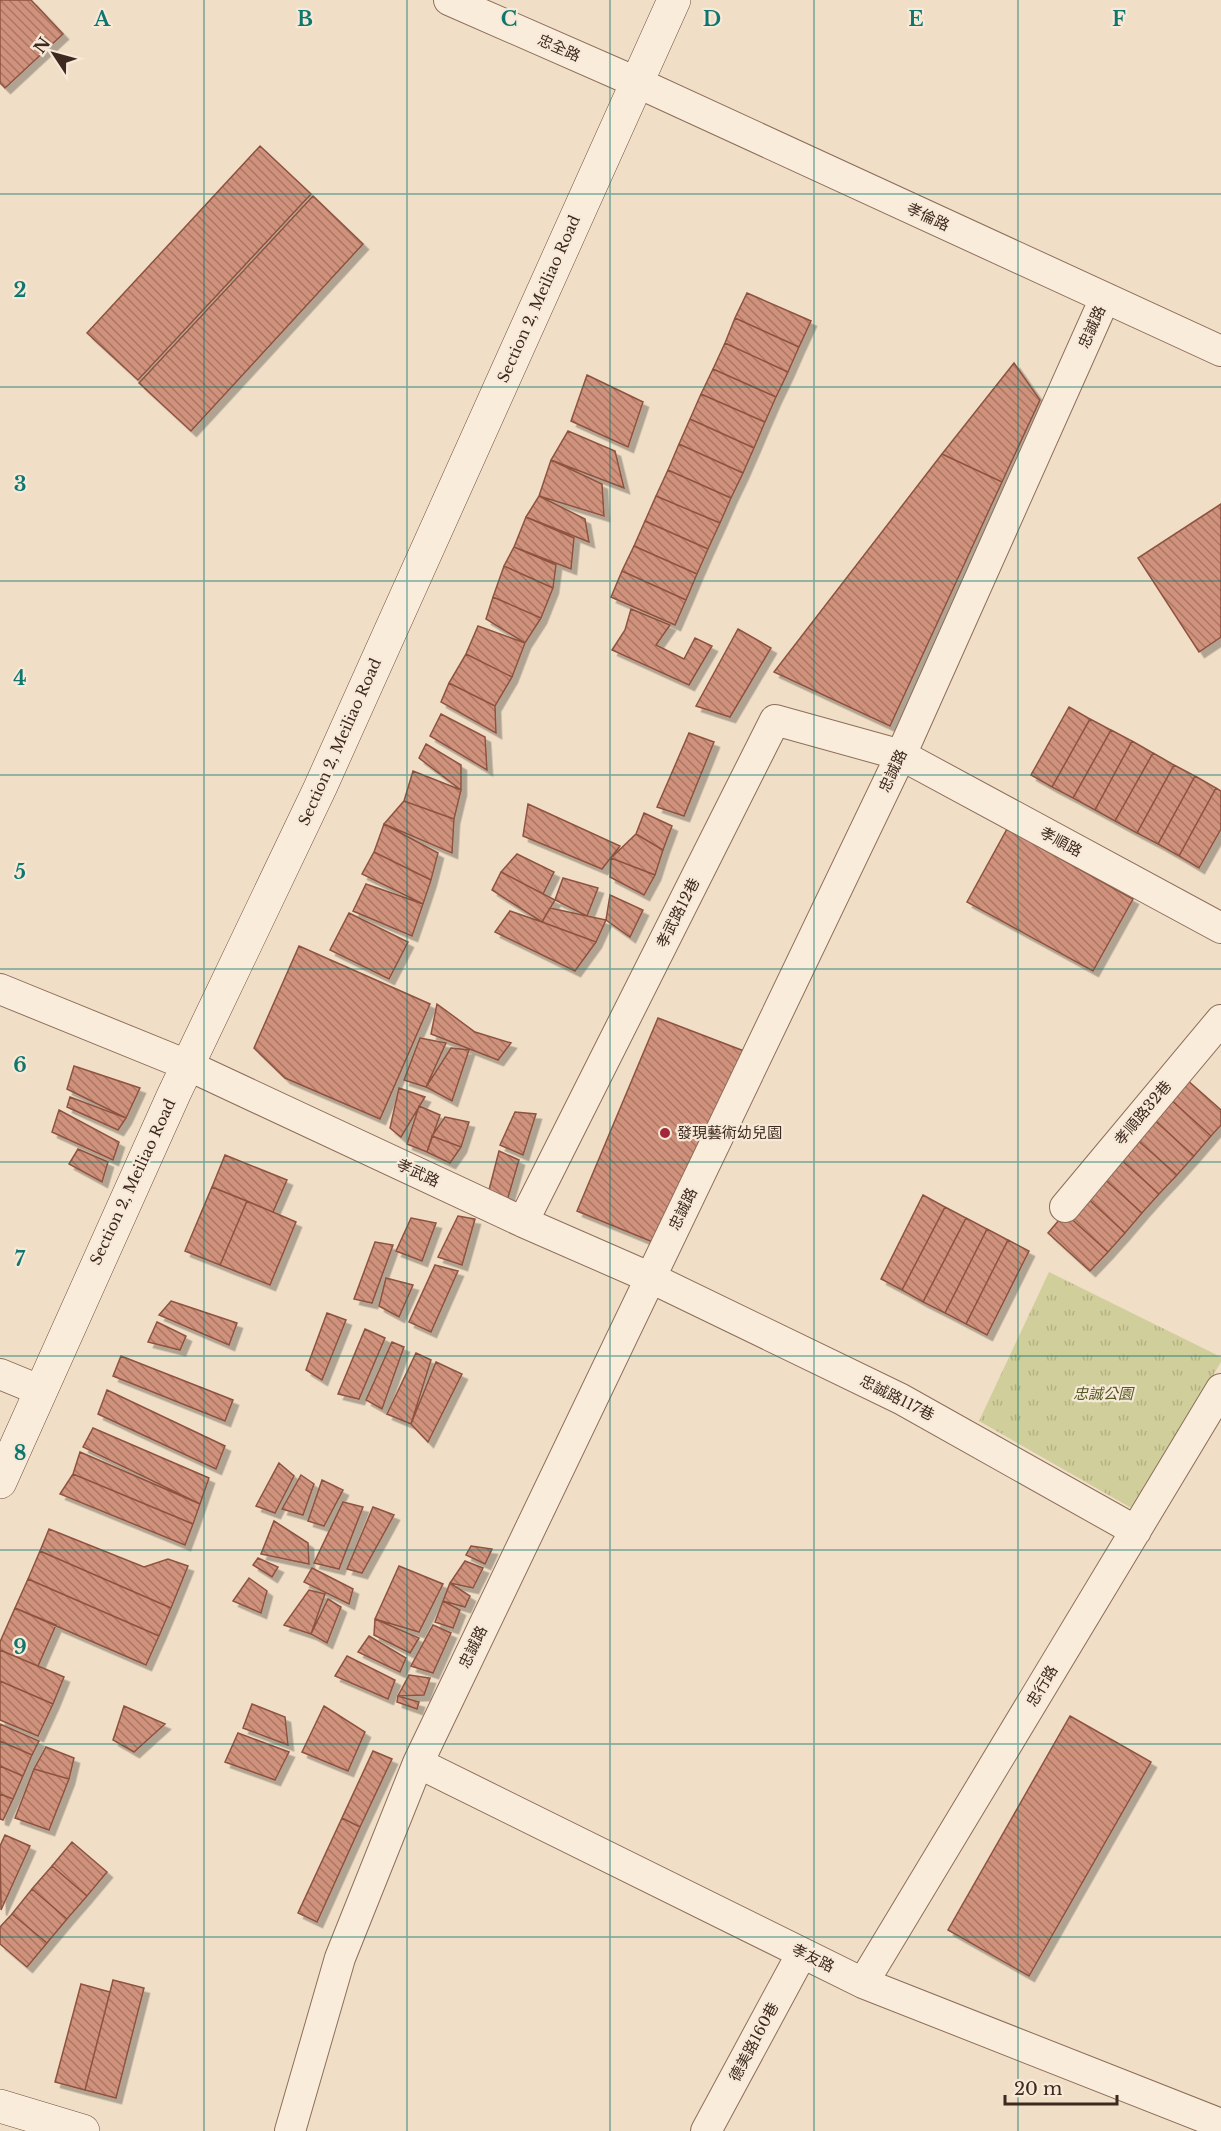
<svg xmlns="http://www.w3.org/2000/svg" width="1221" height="2131" font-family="'Libre Baskerville','Noto Sans TC',serif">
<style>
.grass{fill:url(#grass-tufts)}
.building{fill:url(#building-back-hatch);stroke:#8e5340;stroke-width:1.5;filter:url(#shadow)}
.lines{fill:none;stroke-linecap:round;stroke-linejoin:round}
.street-casing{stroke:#8d6e5b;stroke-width:32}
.secondary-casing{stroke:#6f4f3e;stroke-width:34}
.street{stroke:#faecdb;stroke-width:30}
.secondary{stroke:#faecdb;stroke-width:33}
.grid{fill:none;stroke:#0f766e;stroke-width:1.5;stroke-opacity:0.55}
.poi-dot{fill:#9f283b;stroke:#f7e9d7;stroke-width:2}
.labels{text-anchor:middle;stroke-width:4.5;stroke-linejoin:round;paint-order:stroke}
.street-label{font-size:15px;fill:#3d291f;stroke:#f7e9d7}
.poi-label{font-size:15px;fill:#3d291f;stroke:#f7e9d7;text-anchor:start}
.park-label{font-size:15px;font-style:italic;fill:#555a25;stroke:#f7e9d7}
.grid-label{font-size:20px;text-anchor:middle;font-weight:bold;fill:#0f766e;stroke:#f7e9d7;stroke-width:4.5;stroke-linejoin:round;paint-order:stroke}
</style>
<defs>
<pattern id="grass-tufts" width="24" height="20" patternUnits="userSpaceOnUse" patternTransform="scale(1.5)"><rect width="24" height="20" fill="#d0ce9a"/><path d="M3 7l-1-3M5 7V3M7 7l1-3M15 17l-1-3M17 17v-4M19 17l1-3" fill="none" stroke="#b4b184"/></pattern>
<pattern id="building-back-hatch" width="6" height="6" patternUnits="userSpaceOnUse" patternTransform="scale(1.5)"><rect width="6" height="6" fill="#d0927b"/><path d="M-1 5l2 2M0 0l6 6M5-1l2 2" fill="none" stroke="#aa7764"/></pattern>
<filter id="shadow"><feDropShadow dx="5.5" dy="5.5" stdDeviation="0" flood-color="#0004"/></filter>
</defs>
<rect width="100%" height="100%" fill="#f0dec7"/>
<path class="grass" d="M1049 1272 1221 1357V1362L1133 1509 979 1421Z"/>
<path class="building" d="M0 0H31L63 34 5 88 0 83Z
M260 146 311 194 138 380 87 333Z
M313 196 363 244 191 431 139 383Z
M747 293 811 321 799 347 735 318Z
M735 318 799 347 788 372 725 343Z
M725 343 788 372 776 397 713 369Z
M1014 363 1040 400 1002 482 942 454Z
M713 369 776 397 765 422 701 394Z
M587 375 643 402 628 447 571 421Z
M701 394 765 422 754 448 690 419Z
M690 419 754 448 743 473 679 444Z
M568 431 615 451 624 488 551 460Z
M679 444 743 473 731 498 668 470Z
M942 454 1002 482 890 726 774 672Z
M551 460 602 484 604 516 539 496Z
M668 470 731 498 720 523 656 496Z
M539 496 585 519 589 542 526 517Z
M656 496 720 523 708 549 645 521Z
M1221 504V637L1199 652 1138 558Z
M526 517 574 538 571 569 514 547Z
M645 521 708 549 697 574 634 546Z
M634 546 697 574 686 600 622 571Z
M514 547 556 565 553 588 504 566Z
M504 566 553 588 541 618 493 597Z
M622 571 686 600 675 625 611 597Z
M493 597 541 618 525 643 486 619Z
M631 609 670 625 656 645 684 659 695 638 712 646 689 685 612 650 625 630Z
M478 626 525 643 512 677 466 654Z
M738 629 771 648 730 717 696 706Z
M466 654 512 677 495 706 449 683Z
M449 683 495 706 496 733 441 702Z
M1069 707 1090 719 1052 787 1031 775Z
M441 714 485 737 487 770 430 736Z
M1090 719 1111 730 1073 798 1052 787Z
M1111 730 1132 741 1095 810 1073 798Z
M689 733 714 742 684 816 657 807Z
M1132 741 1153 753 1115 821 1095 810Z
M426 744 461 765V790L419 758Z
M1153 753 1174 765 1137 833 1115 821Z
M1174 765 1195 776 1158 844 1137 833Z
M413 771 461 790 454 819 404 801Z
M1195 776 1216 788 1179 856 1158 844Z
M1216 788 1221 791V829L1199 868 1179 856Z
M404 801 454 819 452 853 384 824Z
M528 804 620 846 602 869 523 836Z
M644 813 672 826 663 850 636 834Z
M384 824 438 853 431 880 374 852Z
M1007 829 1133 899 1093 971 967 902Z
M636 834 663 850 655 875 611 858Z
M374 852 431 880 423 904 362 874Z
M517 854 554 872 543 894 501 872Z
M611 858 655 875 644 895 610 877Z
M501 872 555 900 542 922 492 890Z
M563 878 598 888 587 916 555 900Z
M366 884 423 904 412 936 353 911Z
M610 895 643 910 630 937 606 920Z
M550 908 587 916 606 920 596 942 542 922Z
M510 911 542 922 596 942 575 971 495 932Z
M349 913 408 942 389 979 330 950Z
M299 946 430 1004 380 1119 285 1078 254 1048Z
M437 1004 475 1032 511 1043 498 1060 431 1034Z
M658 1018 757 1056 665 1247 577 1211Z
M420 1038 446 1043 426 1087 404 1080Z
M451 1048 469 1050 452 1101 426 1087Z
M74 1066 140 1088 126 1118 67 1089Z
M1186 1079 1221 1110V1125L1211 1136 1169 1098Z
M399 1088 425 1097 401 1137 390 1128Z
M70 1097 126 1118 118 1130 67 1107Z
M1169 1098 1211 1136 1194 1156 1151 1117Z
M419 1106 440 1115 427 1152 407 1144Z
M59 1110 119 1142 113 1160 52 1132Z
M515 1112 536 1114 523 1155 500 1145Z
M445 1117 469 1122 461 1147 432 1136Z
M1151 1117 1194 1156 1177 1175 1134 1137Z
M432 1136 461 1147 450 1163 427 1152Z
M1134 1137 1177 1175 1159 1194 1117 1156Z
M78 1149 108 1162 102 1182 69 1164Z
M499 1151 519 1160 507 1201 489 1190Z
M225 1155 287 1180 273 1212 212 1187Z
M1117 1156 1159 1194 1142 1213 1100 1175Z
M1100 1175 1142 1213 1125 1233 1083 1194Z
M212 1187 247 1201 220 1265 185 1251Z
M1083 1194 1125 1233 1108 1252 1065 1213Z
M923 1195 945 1207 902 1290 881 1279Z
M247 1201 296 1222 270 1285 220 1265Z
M945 1207 966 1218 923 1302 902 1290Z
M1065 1213 1108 1252 1090 1271 1048 1233Z
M458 1216 475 1219 462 1265 438 1257Z
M411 1218 436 1223 422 1261 396 1251Z
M966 1218 987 1229 945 1313 923 1302Z
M987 1229 1008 1240 966 1324 945 1313Z
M1008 1240 1029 1251 987 1335 966 1324Z
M375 1242 393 1245 372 1303 354 1299Z
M435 1265 458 1271 431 1332 409 1322Z
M386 1278 413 1285 399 1317 379 1306Z
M171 1301 237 1323 229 1345 159 1315Z
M327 1313 346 1320 322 1380 306 1370Z
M157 1322 186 1336 180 1350 148 1342Z
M365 1329 385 1338 359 1399 338 1394Z
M392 1342 404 1347 382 1409 366 1400Z
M416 1353 431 1360 411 1424 387 1414Z
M121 1356 233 1400 225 1421 113 1376Z
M436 1362 462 1374 428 1442 411 1424Z
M107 1390 225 1446 216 1469 98 1414Z
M93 1428 209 1478 200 1504 83 1447Z
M80 1452 200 1504 193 1524 73 1474Z
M279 1463 294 1476 275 1513 256 1506Z
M73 1474 193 1524 185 1545 60 1494Z
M301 1475 314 1484 303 1515 282 1509Z
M322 1480 343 1490 324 1526 308 1521Z
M343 1502 363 1507 339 1569 314 1563Z
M373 1507 394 1515 362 1573 347 1569Z
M274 1521 308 1543 309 1564 261 1554Z
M49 1529 144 1567 168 1559 188 1566 171 1608 40 1551Z
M471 1546 492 1549 485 1564 466 1555Z
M40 1551 171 1608 159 1636 28 1579Z
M258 1558 278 1567 272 1577 253 1565Z
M465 1561 483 1568 473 1588 450 1583Z
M399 1566 443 1584 419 1632 375 1619Z
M312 1568 353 1589 349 1604 304 1582Z
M249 1578 267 1591 261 1613 233 1601Z
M28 1579 159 1636 146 1665 15 1608Z
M450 1583 470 1596 465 1607 443 1601Z
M309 1590 325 1594 311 1634 284 1625Z
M328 1599 341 1607 327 1643 311 1634Z
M443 1601 460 1610 453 1628 435 1622Z
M15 1608 56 1625 38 1666 0 1650V1642Z
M375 1619 419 1638 410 1653 374 1635Z
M433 1625 451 1633 433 1673 411 1666Z
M369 1636 406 1658 400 1672 358 1652Z
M0 1650 64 1677 53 1704 0 1681Z
M347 1656 395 1680 388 1699 335 1676Z
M409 1675 430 1678 424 1695 398 1696Z
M0 1681 53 1704 38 1736 0 1720Z
M398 1696 419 1702 417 1709 397 1702Z
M252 1704 285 1717 288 1745 243 1728Z
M124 1706 165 1724 134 1752 113 1740Z
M324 1706 365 1732 348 1771 302 1752Z
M1070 1716 1151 1762 1029 1976 948 1930Z
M0 1724 39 1741 32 1755 0 1741Z
M238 1733 289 1752 275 1780 225 1762Z
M0 1741 32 1755 23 1776 0 1766Z
M46 1747 74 1758 69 1779 34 1769Z
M373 1751 392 1759 360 1827 342 1818Z
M0 1766 23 1776 13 1799 0 1794Z
M34 1769 69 1779 49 1830 15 1818Z
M0 1794 13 1799 3 1820 0 1819Z
M342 1818 360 1827 317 1922 298 1913Z
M5 1835 30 1846 1 1910 0 1846Z
M72 1842 107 1872 87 1896 52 1866Z
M52 1866 87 1896 67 1919 32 1889Z
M32 1889 67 1919 47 1943 12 1914Z
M12 1914 47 1943 27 1967 0 1944V1927Z
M113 1980 144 1988 116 2098 85 2090Z
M81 1984 110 1992 85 2090 55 2082Z"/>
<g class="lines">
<g class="street-casing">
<path id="street" d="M449 0 636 82 1221 351
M0 989 187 1065 523 1222 651 1278 901 1399 1136 1531
M1065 1207 1221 1020
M523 1222 775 720 901 755 1221 928
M0 1374 39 1390
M418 1763 863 1983 1221 2124
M863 1983 1221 1389
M290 2131 340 1958 418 1763 901 755 1105 298
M706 2131 802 1953"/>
</g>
<g class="secondary-casing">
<path id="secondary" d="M0 1482 174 1094 320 788 674 0
M0 2106 83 2131"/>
</g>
<use href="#street" class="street"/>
<use href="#secondary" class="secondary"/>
</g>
<path class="grid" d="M204 0V2131M407 0V2131M610 0V2131M814 0V2131M1018 0V2131M0 194H1221M0 387H1221M0 581H1221M0 775H1221M0 969H1221M0 1162H1221M0 1356H1221M0 1550H1221M0 1744H1221M0 1937H1221"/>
<circle class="poi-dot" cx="665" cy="1133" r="6"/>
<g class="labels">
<g class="street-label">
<text transform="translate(559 48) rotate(24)" y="5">忠全路</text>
<text transform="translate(928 217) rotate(25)" y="5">孝倫路</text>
<text transform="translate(539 299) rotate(-66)" y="5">Section 2, Meiliao Road</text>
<text transform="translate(1092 327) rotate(-66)" y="5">忠誠路</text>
<text transform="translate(340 742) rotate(-66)" y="5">Section 2, Meiliao Road</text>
<text transform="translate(893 771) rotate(-65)" y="5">忠誠路</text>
<text transform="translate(1061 842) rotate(28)" y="5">孝順路</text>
<text transform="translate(678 913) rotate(-63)" y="5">孝武路12巷</text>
<text transform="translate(1143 1113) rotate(-50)" y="5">孝順路32巷</text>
<text transform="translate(418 1173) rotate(25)" y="5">孝武路</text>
<text transform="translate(133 1182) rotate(-65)" y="5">Section 2, Meiliao Road</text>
<text transform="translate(683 1209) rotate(-64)" y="5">忠誠路</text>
<text transform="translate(897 1398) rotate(27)" y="5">忠誠路117巷</text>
<text transform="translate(473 1647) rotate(-64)" y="5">忠誠路</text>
<text transform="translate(1042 1686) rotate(-59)" y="5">忠行路</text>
<text transform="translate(813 1958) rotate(26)" y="5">孝友路</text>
<text transform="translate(754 2042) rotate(-62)" y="5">德美路160巷</text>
</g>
<g class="poi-label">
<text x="677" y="1138">發現藝術幼兒園</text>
</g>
<g class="park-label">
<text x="1103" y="1399">忠誠公園</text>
</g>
</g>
<g class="grid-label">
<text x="102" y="26">A</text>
<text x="305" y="26">B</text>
<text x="509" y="26">C</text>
<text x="712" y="26">D</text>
<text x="916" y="26">E</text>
<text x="1119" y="26">F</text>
<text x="20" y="297">2</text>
<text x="20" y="491">3</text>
<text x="20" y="685">4</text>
<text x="20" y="879">5</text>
<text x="20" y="1072">6</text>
<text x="20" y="1266">7</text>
<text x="20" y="1460">8</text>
<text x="20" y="1654">9</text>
</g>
<g transform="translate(54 54) rotate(306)" stroke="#f7e9d7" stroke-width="4.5" paint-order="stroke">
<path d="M0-4.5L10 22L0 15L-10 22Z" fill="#3d291f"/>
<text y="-9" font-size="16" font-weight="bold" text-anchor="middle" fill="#3d291f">N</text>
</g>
<path d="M1005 2095v9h112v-9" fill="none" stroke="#3d291f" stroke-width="3"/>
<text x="1014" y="2095" font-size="18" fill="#3d291f" stroke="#f7e9d7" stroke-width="4.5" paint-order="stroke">20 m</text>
</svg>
